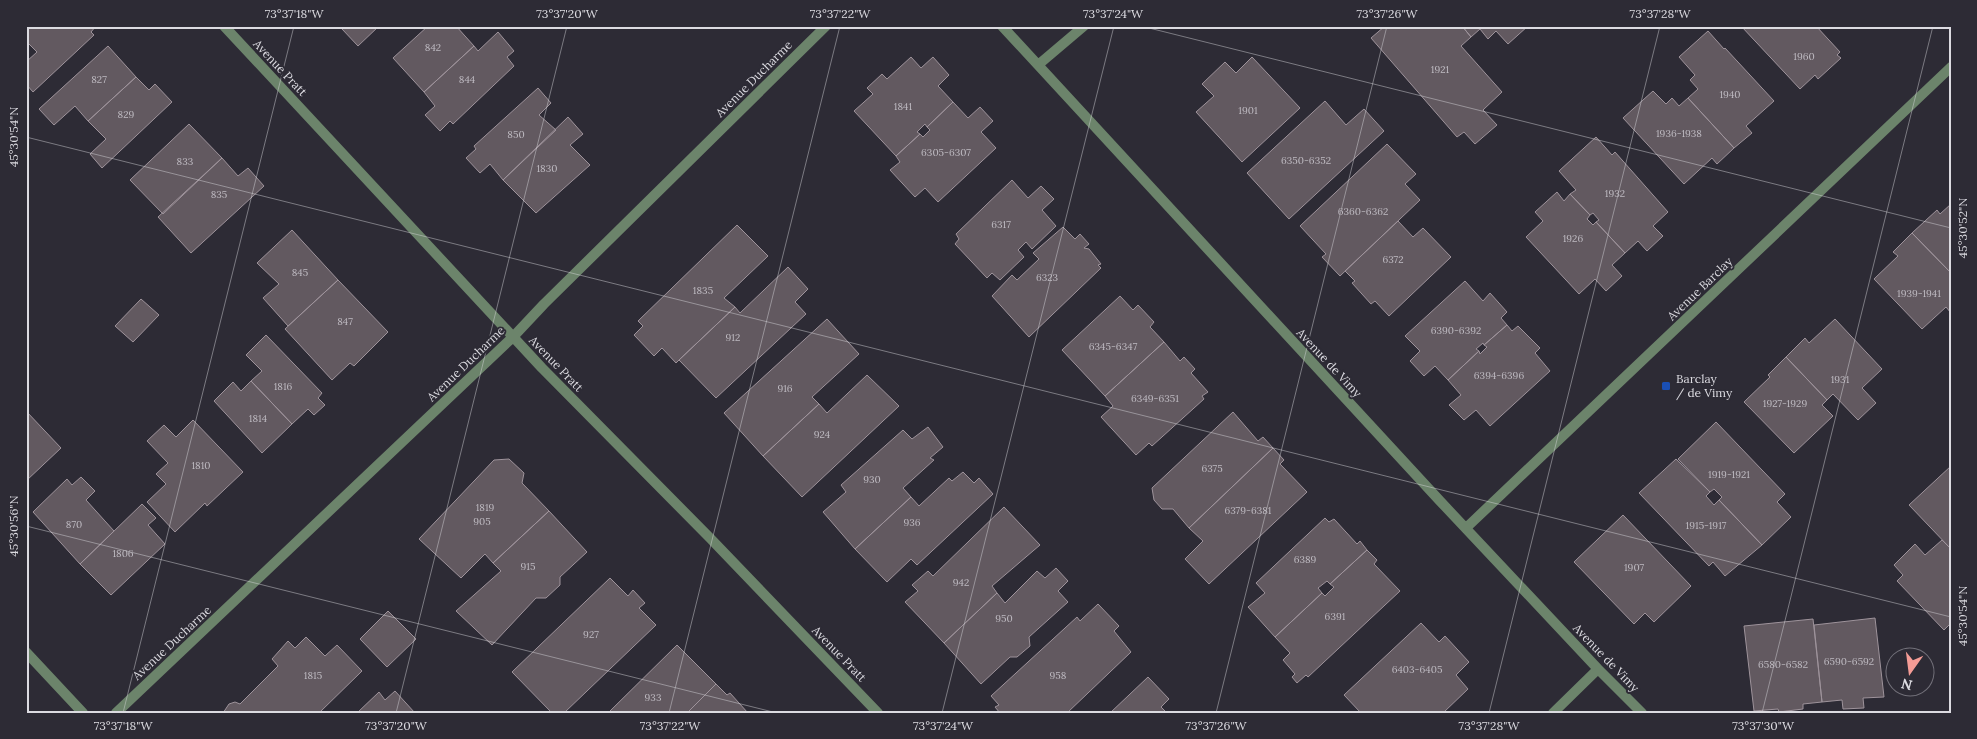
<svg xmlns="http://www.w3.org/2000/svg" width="1977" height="739" font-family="Lora,serif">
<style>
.building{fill:#625960;stroke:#9e939b}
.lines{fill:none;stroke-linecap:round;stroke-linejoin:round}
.street{stroke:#6c846b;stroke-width:10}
.ticks{fill:none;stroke:#dcdbe1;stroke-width:1;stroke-opacity:0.45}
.transit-dot{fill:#1a4fb4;stroke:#2d2b35;stroke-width:2}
.labels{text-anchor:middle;stroke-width:4;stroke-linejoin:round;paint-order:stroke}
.number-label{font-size:10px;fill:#bebac1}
.street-label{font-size:12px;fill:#dcdbe1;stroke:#2d2b35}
.poi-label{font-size:12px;fill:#dcdbe1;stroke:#2d2b35;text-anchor:start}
.neatline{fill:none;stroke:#dcdbe1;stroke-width:2}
.ticks-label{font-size:12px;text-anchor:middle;fill:#dcdbe1}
</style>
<rect width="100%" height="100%" fill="#2d2b35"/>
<path class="building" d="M30 26H96L91 32 94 35 33 92 26 84V62L37 52 26 41V29Z
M344 26H379L358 46 342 29Z
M428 26H456L474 46 424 92 393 58Z
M1385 26H1462L1471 37 1461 46 1502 92 1483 110 1497 125 1475 144 1464 132 1457 137 1371 38Z
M1462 26H1528L1508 44 1496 31 1488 39 1480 29 1471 37Z
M1741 26H1816L1840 52 1837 55 1841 58 1818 79 1815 75 1800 89Z
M1708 31 1724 49 1725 48 1774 101 1746 126 1752 133 1734 148 1688 98 1698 89 1690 80 1695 75 1679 57Z
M498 32 514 51 507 57 514 66 453 124 450 121 440 131 425 115 435 106 424 92 474 46 478 51Z
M108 46 136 77 88 121 75 106 54 125 39 109Z
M911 57 921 68 933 57 949 75 938 86 953 102 927 127 925 124 917 132 920 134 896 156 854 111 873 94 867 88 882 74 887 79Z
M1252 57 1300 108 1242 162 1196 112 1214 96 1202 84 1225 62 1236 73Z
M136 77 149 90 155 84 172 102 102 168 90 154 106 139 88 121Z
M538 88 551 103 539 115 556 130 503 180 490 164 480 173 466 158 476 149 474 146Z
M1653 91 1666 104 1672 98 1679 106 1688 98 1734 148 1717 164 1712 158 1684 184 1623 118Z
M1325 101 1346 125 1364 109 1384 131 1289 219 1247 173Z
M953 102 968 118 980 107 993 121 981 132 996 148 938 202 925 188 915 197 890 170 900 162 896 156 920 134 923 137 930 130 927 127Z
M568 117 583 134 570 145 590 165 536 213 503 180Z
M189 124 222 158 163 214 130 180Z
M1596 137 1612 155 1615 152 1668 212 1653 226 1663 236 1647 251 1638 241 1625 253 1596 222 1599 220 1593 213 1590 215 1570 194 1576 190 1559 171Z
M1387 144 1416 174 1405 184 1420 200 1340 276 1322 257 1326 254 1300 226Z
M222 158 238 176 248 168 264 186 191 253 158 217Z
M1012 180 1028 198 1041 186 1054 199 1042 210 1056 226 1032 249 1026 242 1018 250 1024 257 1000 280 992 273 987 278 955 244 959 239 956 234Z
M1557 192 1564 201 1570 194 1590 215 1587 219 1593 225 1596 222 1625 253 1612 265 1622 276 1606 291 1595 279 1579 294 1526 237 1543 221 1535 212Z
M1951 204V273L1912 233 1937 210 1940 214Z
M1398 221 1413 237 1423 228 1451 257 1389 316 1375 301 1371 304 1352 283 1355 281 1345 271Z
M737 225 768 256 724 298 735 307 679 360 676 363 662 348 654 356 634 335 643 326 638 321Z
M1063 227 1075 239 1080 234 1089 244 1084 248 1089 249 1101 264 1098 265 1101 268 1029 337 992 296 1012 275 1017 280 1039 259 1033 253Z
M292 230 338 280 288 326 263 298 279 284 257 263Z
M1912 233 1951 273V313L1946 307 1922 329 1874 279 1898 256 1893 252Z
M788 267 808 289 795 302 806 314 716 398 679 360 735 307 740 313Z
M338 280 388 332 354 366 350 363 332 380 285 329Z
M1465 281 1483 301 1490 293 1507 312 1501 318 1507 325 1484 345 1483 343 1476 349 1479 351 1448 380 1435 366 1424 376 1410 361 1420 351 1405 336Z
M1120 296 1133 310 1138 305 1154 322 1150 327 1164 342 1105 396 1062 350Z
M141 299 159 315 133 342 115 326Z
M827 319 859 354 812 397 819 404 763 456 724 413Z
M1835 319 1882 369 1862 388 1876 403 1858 420 1833 394 1827 400 1786 357 1805 338 1809 343Z
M1507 325 1512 331 1518 326 1540 348 1535 353 1550 371 1490 426 1476 410 1464 420 1449 405 1461 395 1448 380 1479 351 1480 354 1487 347 1484 345Z
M266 335 322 393 318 398 325 405 314 415 308 409 292 424 251 381 262 371 246 355Z
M1164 342 1180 361 1184 357 1195 369 1191 373 1208 392 1202 396 1204 399 1152 446 1149 443 1136 455 1101 417 1113 406 1105 396Z
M1786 357 1827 400 1822 405 1833 416 1794 453 1744 402 1770 377 1768 375Z
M867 375 899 406 802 497 763 456 819 404 827 413Z
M251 381 292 424 262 453 214 401 233 382 241 391Z
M26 411 61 448 26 481Z
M1233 412 1258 441 1263 437 1273 448 1189 528 1173 509H1162L1154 500 1152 488Z
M193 420 243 472 207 506 205 503 175 532 147 502 166 484 156 474 168 463 147 441 164 425 176 437Z
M1716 422 1785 494 1777 502 1791 517 1762 545 1719 500 1722 497 1714 489 1710 492 1678 459Z
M928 427 943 447 930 458 934 460 903 488 911 497 855 549 823 512 846 492 841 485 903 430 912 439Z
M1273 448 1284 460 1280 464 1307 492 1209 584 1185 559 1203 541 1189 528Z
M509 459 524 473 522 483 549 511 493 563 485 554 461 578 419 539 494 460Z
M1676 459 1710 492 1706 496 1714 505 1719 500 1762 545 1725 576 1713 562 1709 566 1639 493Z
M1951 466V549L1909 505Z
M963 472 974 483 979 478 993 494 917 565 911 559 887 582 855 549 911 497 919 506 949 478 952 481Z
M81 477 95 491 86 500 114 531 80 564 33 512 67 479 72 485Z
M142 504 156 518 148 525 165 544 111 595 80 564Z
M1004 507 1040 545 992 586 997 593 944 643 905 602 918 591 912 585 928 571 933 576Z
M549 511 587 552 560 577V585L546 598H536L492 645 456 611 501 571 493 563Z
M1623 515 1691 586 1654 622 1645 613 1634 624 1574 562Z
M1325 518 1329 522 1334 519 1357 544 1360 541 1367 550 1330 584 1327 581 1318 588 1322 593 1275 637 1248 607 1265 593 1256 583Z
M1942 540 1951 549V623L1944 630 1897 581 1903 575 1894 565 1915 544 1925 555Z
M1367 550 1377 560 1374 564 1400 591 1308 677 1306 675 1297 683 1292 677 1295 674 1283 660 1290 653 1275 637 1322 593 1325 596 1334 587 1330 584Z
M1056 568 1068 581 1058 591 1068 602 1029 637 1030 646 1017 657H1010L981 684 944 643 997 593 1005 603 1037 571 1045 578Z
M610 578 628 596 633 590 645 603 639 608 656 625 564 713H552L512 672Z
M1098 604 1119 626 1114 631 1131 652 1067 713H1000L995 707 999 705 991 696 1077 617 1080 621Z
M388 611 416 639 387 667 360 639Z
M1875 618 1884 697 1863 698 1864 708 1843 709 1842 700 1822 702 1814 625Z
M1813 619 1822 702 1803 704V709L1779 712 1778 709 1754 711 1744 626Z
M1421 623 1439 642 1445 636 1469 662 1456 675 1468 689 1443 713H1361L1344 695Z
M306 637 325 656 337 645 362 671 319 713H223L229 704 235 702 240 704 278 666 272 659 288 641 295 648Z
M677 645 716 684 687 713H608Z
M1148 677 1169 699 1161 707 1167 713H1110Z
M716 684 727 695 730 693 748 713H687Z
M395 691 415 713H357L379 692 385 700Z"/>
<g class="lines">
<path class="street" d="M224 26 542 368 710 538 878 713
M1002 26 1440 501 1598 669 1642 713
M1038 65 1084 26
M1466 528 1951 67
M26 652 83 713
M116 713 513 337 544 304 826 26
M1553 713 1598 669"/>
</g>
<path class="ticks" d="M1141 26 1951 228M26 137 1951 617M26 526 777 713M123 713 294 26M396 713 567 26M669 713 840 26M942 713 1114 26M1216 713 1387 26M1489 713 1660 26M1762 713 1933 26"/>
<rect class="transit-dot" x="1661" y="381" width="10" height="10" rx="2.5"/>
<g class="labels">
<g class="number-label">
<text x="433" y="51">842</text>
<text x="1804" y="60">1960</text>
<text x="1440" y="73">1921</text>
<text x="99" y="83">827</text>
<text x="467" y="83">844</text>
<text x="1730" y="98">1940</text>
<text x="903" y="110">1841</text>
<text x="1248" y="114">1901</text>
<text x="126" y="118">829</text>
<text x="1679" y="137">1936-1938</text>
<text x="516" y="138">850</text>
<text x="946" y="156">6305-6307</text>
<text x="1306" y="164">6350-6352</text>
<text x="185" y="165">833</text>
<text x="547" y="172">1830</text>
<text x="1615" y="197">1932</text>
<text x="219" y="198">835</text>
<text x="1363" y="215">6360-6362</text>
<text x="1001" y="228">6317</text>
<text x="1573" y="242">1926</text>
<text x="1393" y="263">6372</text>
<text x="300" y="276">845</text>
<text x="1047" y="281">6323</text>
<text x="703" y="294">1835</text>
<text x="1919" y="297">1939-1941</text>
<text x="345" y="325">847</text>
<text x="1456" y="334">6390-6392</text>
<text x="733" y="341">912</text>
<text x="1113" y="350">6345-6347</text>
<text x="1499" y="379">6394-6396</text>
<text x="1840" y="383">1931</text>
<text x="283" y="390">1816</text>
<text x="785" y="392">916</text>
<text x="1155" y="402">6349-6351</text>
<text x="1785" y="407">1927-1929</text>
<text x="258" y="422">1814</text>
<text x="822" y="438">924</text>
<text x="201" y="469">1810</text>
<text x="1212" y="472">6375</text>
<text x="1729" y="478">1919-1921</text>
<text x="872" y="483">930</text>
<text x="485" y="511">1819</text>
<text x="1248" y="514">6379-6381</text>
<text x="482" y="525">905</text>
<text x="912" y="526">936</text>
<text x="74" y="528">870</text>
<text x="1706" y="529">1915-1917</text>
<text x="123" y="557">1806</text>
<text x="1305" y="563">6389</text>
<text x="528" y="570">915</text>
<text x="1634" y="571">1907</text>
<text x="961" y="586">942</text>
<text x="1335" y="620">6391</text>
<text x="1004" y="622">950</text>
<text x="591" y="638">927</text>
<text x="1849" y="665">6590-6592</text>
<text x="1783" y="668">6580-6582</text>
<text x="1417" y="673">6403-6405</text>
<text x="313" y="679">1815</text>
<text x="1058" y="679">958</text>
<text x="653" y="701">933</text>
</g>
<g class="street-label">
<text transform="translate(280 68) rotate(47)" y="4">Avenue Pratt</text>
<text transform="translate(754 79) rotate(-45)" y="4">Avenue Ducharme</text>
<text transform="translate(1700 289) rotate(-44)" y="4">Avenue Barclay</text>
<text transform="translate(1329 363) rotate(47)" y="4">Avenue de Vimy</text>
<text transform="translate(466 364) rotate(-44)" y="4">Avenue Ducharme</text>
<text transform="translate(556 364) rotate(46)" y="4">Avenue Pratt</text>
<text transform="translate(172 643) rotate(-43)" y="4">Avenue Ducharme</text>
<text transform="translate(839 654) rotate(46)" y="4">Avenue Pratt</text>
<text transform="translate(1606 658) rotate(46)" y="4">Avenue de Vimy</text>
</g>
<g class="poi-label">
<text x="1676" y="383">Barclay<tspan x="1676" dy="14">/ de Vimy</tspan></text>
</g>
</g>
<rect width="1977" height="739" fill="none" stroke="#2d2b35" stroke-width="55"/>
<g transform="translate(1910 672) rotate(194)"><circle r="24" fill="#2d2b35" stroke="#73717a"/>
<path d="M0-4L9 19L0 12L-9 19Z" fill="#f59c96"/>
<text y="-8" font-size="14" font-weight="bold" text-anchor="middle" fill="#dcdbe1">N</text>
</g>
<rect x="28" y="28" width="1922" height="684" class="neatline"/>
<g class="ticks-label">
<text x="294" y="18">73°37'18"W</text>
<text x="567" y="18">73°37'20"W</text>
<text x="840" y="18">73°37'22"W</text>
<text x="1113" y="18">73°37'24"W</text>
<text x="1387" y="18">73°37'26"W</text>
<text x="1660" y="18">73°37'28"W</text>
<text transform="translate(14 137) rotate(-90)" y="4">45°30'54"N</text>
<text transform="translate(1963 228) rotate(-90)" y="4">45°30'52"N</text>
<text transform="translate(14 526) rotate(-90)" y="4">45°30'56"N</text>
<text transform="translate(1963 616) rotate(-90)" y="4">45°30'54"N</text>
<text x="123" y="730">73°37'18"W</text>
<text x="396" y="730">73°37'20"W</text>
<text x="670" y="730">73°37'22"W</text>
<text x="943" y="730">73°37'24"W</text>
<text x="1216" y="730">73°37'26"W</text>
<text x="1489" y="730">73°37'28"W</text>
<text x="1763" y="730">73°37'30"W</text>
</g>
</svg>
